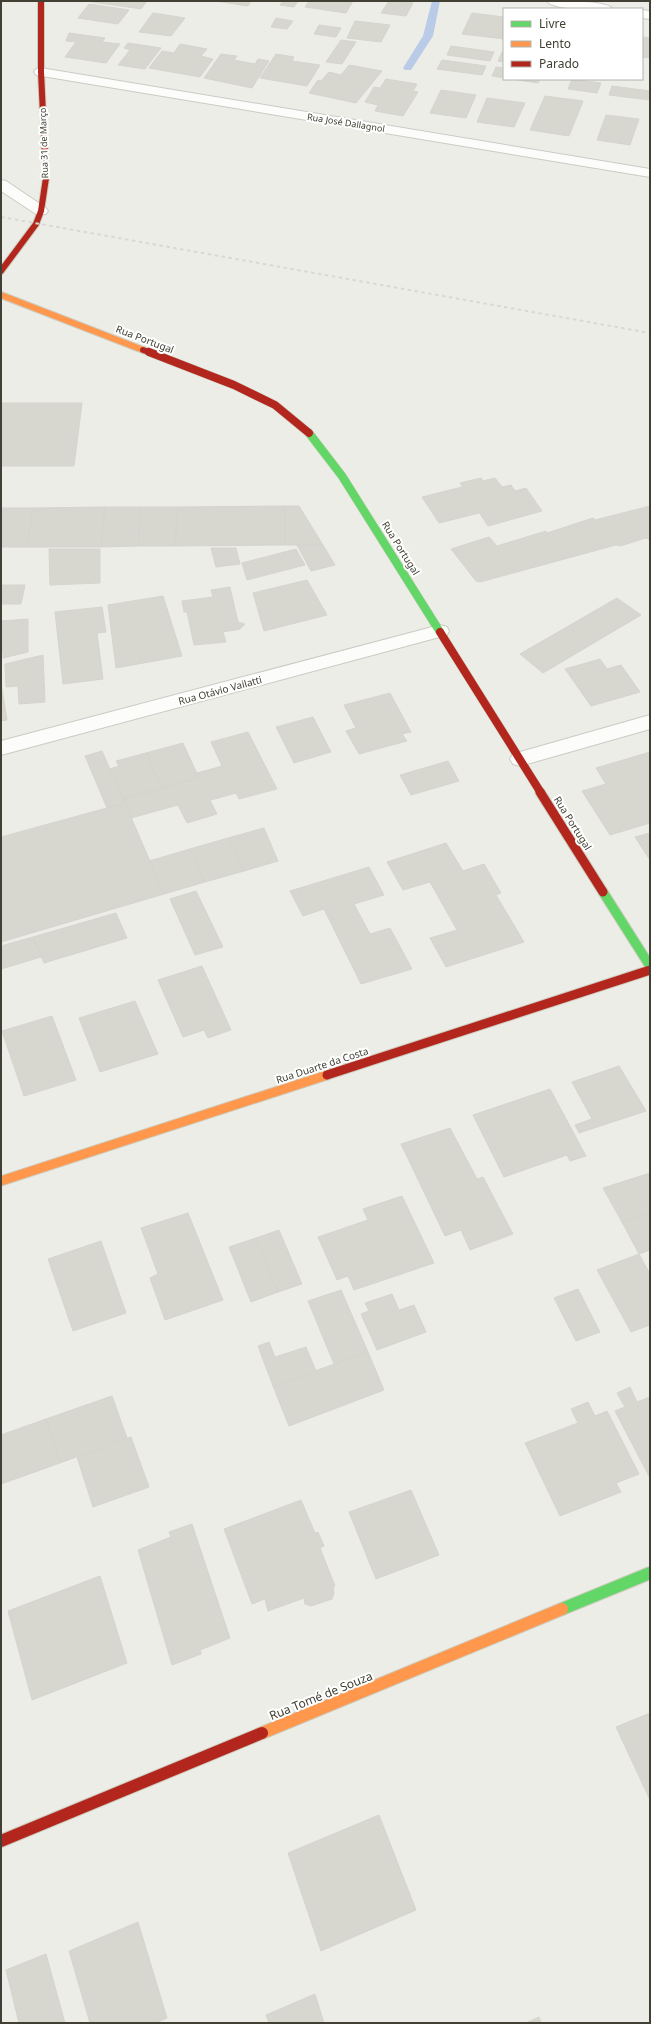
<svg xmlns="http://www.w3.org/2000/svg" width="651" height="2024" font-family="'Noto Sans',sans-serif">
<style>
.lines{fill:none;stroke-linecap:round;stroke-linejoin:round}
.stream{fill:#bacbe8;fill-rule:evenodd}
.building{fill:#d7d6cf;stroke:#d5d4cd}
.street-casing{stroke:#cbcbc5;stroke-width:2}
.fast-far2-casing{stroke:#ccccbe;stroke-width:9}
.fast-far1-casing{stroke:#ccccbe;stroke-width:11}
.fast-casing{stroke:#ccccbe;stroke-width:14}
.slow-far2-casing{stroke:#ccccbe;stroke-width:8}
.slow-far1-casing{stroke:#ccccbe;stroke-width:11}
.slow-casing{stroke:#ccccbe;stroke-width:14}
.jam-far3-casing{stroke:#ccccbe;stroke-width:8}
.jam-far2-casing{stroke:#ccccbe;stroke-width:9}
.jam-far1-casing{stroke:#ccccbe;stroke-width:11}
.jam-casing{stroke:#ccccbe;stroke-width:14}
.street{fill:#fcfcfb;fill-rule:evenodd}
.fast-far2{stroke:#63d668;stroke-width:8}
.fast-far1{stroke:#63d668;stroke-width:9}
.fast{stroke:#63d668;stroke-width:12}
.slow-far2{stroke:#ff974d;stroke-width:6}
.slow-far1{stroke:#ff974d;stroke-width:9}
.slow{stroke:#ff974d;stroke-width:12}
.jam-far3{stroke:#b3261e;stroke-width:6}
.jam-far2{stroke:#b3261e;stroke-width:8}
.jam-far1{stroke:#b3261e;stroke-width:9}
.jam{stroke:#b3261e;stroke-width:12}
.rail{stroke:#d8d8d7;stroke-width:2;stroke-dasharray:3.5 3.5;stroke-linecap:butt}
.labels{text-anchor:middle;stroke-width:4;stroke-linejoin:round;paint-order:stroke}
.far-street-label{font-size:9px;fill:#424034;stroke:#fff}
.street-label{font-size:10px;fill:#424034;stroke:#fff}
.near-street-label{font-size:12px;fill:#424034;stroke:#fff}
</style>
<rect width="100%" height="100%" fill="#edede7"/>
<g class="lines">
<path class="stream" d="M432 1H440L433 36 411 70H405L403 68 423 36Z"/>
</g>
<path class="building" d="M86 1H147L141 9Z
M215 1H251L248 6Z
M283 1H298L294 7 280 5Z
M309 1H353L346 13 305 7Z
M389 1H401L413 3 406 16 381 13Z
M89 4 129 10 118 24 78 18Z
M153 13 185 18 171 36 139 32Z
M472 13 504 17V39L462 34Z
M276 18 293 21 287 29 271 27Z
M355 21 390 25 381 42 347 38Z
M319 25 341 28 336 37 314 34Z
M69 33 105 38 102 42 120 44 106 63 65 57 76 42 66 41Z
M642 37 650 38 649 58 642 57Z
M341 40 356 42 342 64 326 62Z
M128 43 161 48 145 69 118 65 130 50 124 48Z
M180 44 207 49 201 56 213 59 200 77 149 68 162 51 174 53Z
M451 46 494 52 490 61 447 55Z
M502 52 504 53V62L498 61Z
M221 54 237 56 234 60 255 64 258 59 269 61 252 88 204 78Z
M276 54 294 57 292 61 320 65 307 86 260 78Z
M442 60 486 66 482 75 437 69Z
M349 65 382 71 356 103 309 93 318 80 321 81 329 72 341 75Z
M496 67 504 68V78L492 76Z
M386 79 417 84 413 91 418 92 403 116 375 111 378 105 365 102 374 87 380 88Z
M511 79H540L538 83Z
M572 79 601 83 597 93 568 89Z
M612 86 650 91V100L609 95Z
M441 90 476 95 466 118 430 113Z
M545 96 583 101 569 136 530 130Z
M487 98 525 103 514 127 477 122Z
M606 115 639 119 630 145 597 140Z
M1 403H82L74 466H1Z
M481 478 483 481 495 478 502 487 511 485 515 491 526 488 542 511 488 526 460 483Z
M462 487 479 513 439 523 422 497Z
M285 506H299L323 545H285Z
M285 506V545L175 546 178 507Z
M650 506V540L646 538 620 546 616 545 480 582 476 581 451 549 489 537 497 546 546 531 547 533 593 518 595 520Z
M105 507H141L138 546 101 547Z
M105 507 101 547H27L33 508Z
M141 507H178L175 546H138Z
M1 508H33L27 547H1Z
M297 545H323L335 565 311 571Z
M211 548H236L240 564 216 567Z
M49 549H100V583L50 585Z
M296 549 305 565 247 580 242 563Z
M307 580 327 615 264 631 253 593Z
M1 585H25L21 604H1Z
M230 587 238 622 245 624 240 629 223 632 226 642 194 645 187 612H184L182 601 213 597 211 590Z
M163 596 182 656 116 668 108 605Z
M617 598 641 615 543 673 520 654Z
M102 607 106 632 97 633 103 679 63 684 55 612Z
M28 619V652L3 658V652L1 653V621Z
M43 655 45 702 19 704 18 686 6 687 5 664Z
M600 659 607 669 621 665 640 692 591 706 565 669Z
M1 683 7 720 1 721Z
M390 693 411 732 402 734 407 741 359 754 346 731 356 728 344 705Z
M313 717 331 752 294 763 276 727Z
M248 732 277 789 239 799 236 793 211 800 197 773 222 766 211 742Z
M183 743 199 778 162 788 146 753Z
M102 751 125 803 107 808 85 756Z
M650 752V823L610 835 582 791 606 784 596 768Z
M146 753 162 788 123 799 110 769 119 766 116 761Z
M448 761 459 781 411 795 400 775Z
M199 778 217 814 187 823 178 805 131 818 123 799Z
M125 803 164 894 1 942V837Z
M264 828 278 861 244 871 228 838Z
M650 833V860L635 837Z
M228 838 244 871 205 882 190 849Z
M446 843 463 871 484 864 501 893 496 895 524 942 446 967 430 938 457 930 430 882 403 890 387 862Z
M190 849 205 882 164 894 149 861Z
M369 867 384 895 354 904 370 934 390 928 412 969 361 984 324 909 303 916 290 891Z
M196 891 223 947 195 955 170 899Z
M116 913 127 938 44 963 33 937Z
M33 937 41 957 1 969V946Z
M202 966 231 1030 208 1038 204 1030 183 1037 158 980Z
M135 1001 158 1054 100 1072 79 1018Z
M52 1016 76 1080 24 1096 2 1031Z
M619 1066 646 1111 579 1133 575 1125 592 1119 572 1082Z
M550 1089 586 1156 570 1161 567 1155 504 1177 473 1115Z
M450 1128 477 1179 483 1177 513 1234 470 1250 461 1230 445 1236 401 1144Z
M650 1173V1212L622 1222 603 1188Z
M402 1196 434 1263 354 1290 348 1276 337 1280 318 1237 368 1220 363 1209Z
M650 1212V1250L639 1254 622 1222Z
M188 1213 223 1300 165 1320 150 1278 158 1274 141 1228Z
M279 1230 302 1284 278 1292 256 1238Z
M256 1238 278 1292 251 1302 229 1247Z
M101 1241 126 1313 73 1331 48 1259Z
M639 1254 650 1274V1325L631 1332 597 1270Z
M578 1289 600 1332 576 1341 554 1298Z
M341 1290 368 1352 334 1364 308 1301Z
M392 1294 399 1310 414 1305 426 1332 377 1350 361 1314 369 1311 365 1303Z
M269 1342 275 1357 306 1347 316 1371 273 1386 258 1346Z
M368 1352 384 1390 289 1426 273 1386Z
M630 1387 637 1402 650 1397V1478L615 1411 625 1407 617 1393Z
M112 1396 127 1438 60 1463 46 1419Z
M588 1402 595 1416 607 1411 639 1474 616 1483 621 1492 560 1516 525 1443 578 1423 571 1409Z
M46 1419 60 1463 1 1484V1435Z
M131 1437 149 1487 93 1507 77 1457Z
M411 1490 439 1555 376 1579 349 1512Z
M301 1500 315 1533 318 1532 324 1546 320 1548 335 1586 333 1587 334 1593 332 1599 311 1606 305 1604 304 1598 268 1611 265 1599 252 1604 224 1529Z
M192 1524 230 1638 200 1650 201 1654 172 1665 138 1550 171 1537 169 1532Z
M100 1576 127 1663 32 1700 8 1611Z
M650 1713V1800L616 1727Z
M379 1815 416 1910 321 1951 288 1853Z
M138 1922 167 2018 156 2023H90L69 1951Z
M46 1954 65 2023H19L6 1970Z
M315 1994 324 2023H269L266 2015Z
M539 2017 541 2023H526Z"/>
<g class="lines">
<g class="street-casing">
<path id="street" d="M547 1C559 1 607 0 613 9 601 9 553 11 547 1Z
M642 10 650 11V19L642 18Z
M41 68 650 169V177L36 75 34 72 36 69Z
M1 180 6 181 46 208 48 211 46 214H36L1 191Z
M440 625 447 627 449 631 447 635 1 755V741Z
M650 715V729L520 766 513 764 510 759 513 754Z"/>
</g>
<g class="fast-far2-casing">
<path id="fast-far2" d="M309 433 342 476 440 632"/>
</g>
<g class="fast-far1-casing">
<path id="fast-far1" d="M603 892 650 966"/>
</g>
<g class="fast-casing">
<path id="fast" d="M562 1609 650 1573"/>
</g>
<g class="slow-far2-casing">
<path id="slow-far2" d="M1 295 143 350"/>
</g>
<g class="slow-far1-casing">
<path id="slow-far1" d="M1 1181 327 1075"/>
</g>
<g class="slow-casing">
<path id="slow" d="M262 1733 562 1609"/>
</g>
<g class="jam-far3-casing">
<path id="jam-far3" d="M1 271 36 224 41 211 46 178 41 72V1
M143 350 152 353"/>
</g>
<g class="jam-far2-casing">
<path id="jam-far2" d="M149 352 234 385 275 405 309 433
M440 632 541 793"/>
</g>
<g class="jam-far1-casing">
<path id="jam-far1" d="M540 792 603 892
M327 1075 650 970"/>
</g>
<g class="jam-casing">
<path id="jam" d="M1 1841 262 1733"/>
</g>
<use href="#street" class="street"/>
<use href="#fast-far2" class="fast-far2"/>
<use href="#fast-far1" class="fast-far1"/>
<use href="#fast" class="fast"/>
<use href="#slow-far2" class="slow-far2"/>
<use href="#slow-far1" class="slow-far1"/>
<use href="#slow" class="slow"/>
<use href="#jam-far3" class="jam-far3"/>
<use href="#jam-far2" class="jam-far2"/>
<use href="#jam-far1" class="jam-far1"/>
<use href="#jam" class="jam"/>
<path class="rail" d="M1 217 650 333"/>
</g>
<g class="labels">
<g class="far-street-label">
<text transform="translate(346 123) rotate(9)" y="3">Rua José Dallagnol</text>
<text transform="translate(44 143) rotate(-92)" y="3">Rua 31 de Março</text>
</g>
<g class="street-label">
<text transform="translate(145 339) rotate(21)" y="4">Rua Portugal</text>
<text transform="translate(401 548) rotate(58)" y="4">Rua Portugal</text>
<text transform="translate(220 690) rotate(-15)" y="4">Rua Otávio Vailatti</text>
<text transform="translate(573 823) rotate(58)" y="4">Rua Portugal</text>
<text transform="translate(322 1065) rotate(-18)" y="4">Rua Duarte da Costa</text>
</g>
<g class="near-street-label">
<text transform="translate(321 1696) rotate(-22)" y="4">Rua Tomé de Souza</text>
</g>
</g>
<rect width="651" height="2024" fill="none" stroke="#424034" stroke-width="4"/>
<rect x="503" y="8" width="140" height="72" fill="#ffffff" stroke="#b3b3ae"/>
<rect x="511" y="21" width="20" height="6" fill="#63d668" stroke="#b3b3ae"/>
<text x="539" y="28" font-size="12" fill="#424034">Livre</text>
<rect x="511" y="41" width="20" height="6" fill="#ff974d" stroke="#b3b3ae"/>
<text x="539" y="48" font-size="12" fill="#424034">Lento</text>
<rect x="511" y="61" width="20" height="6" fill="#b3261e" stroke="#b3b3ae"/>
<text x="539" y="68" font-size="12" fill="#424034">Parado</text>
</svg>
